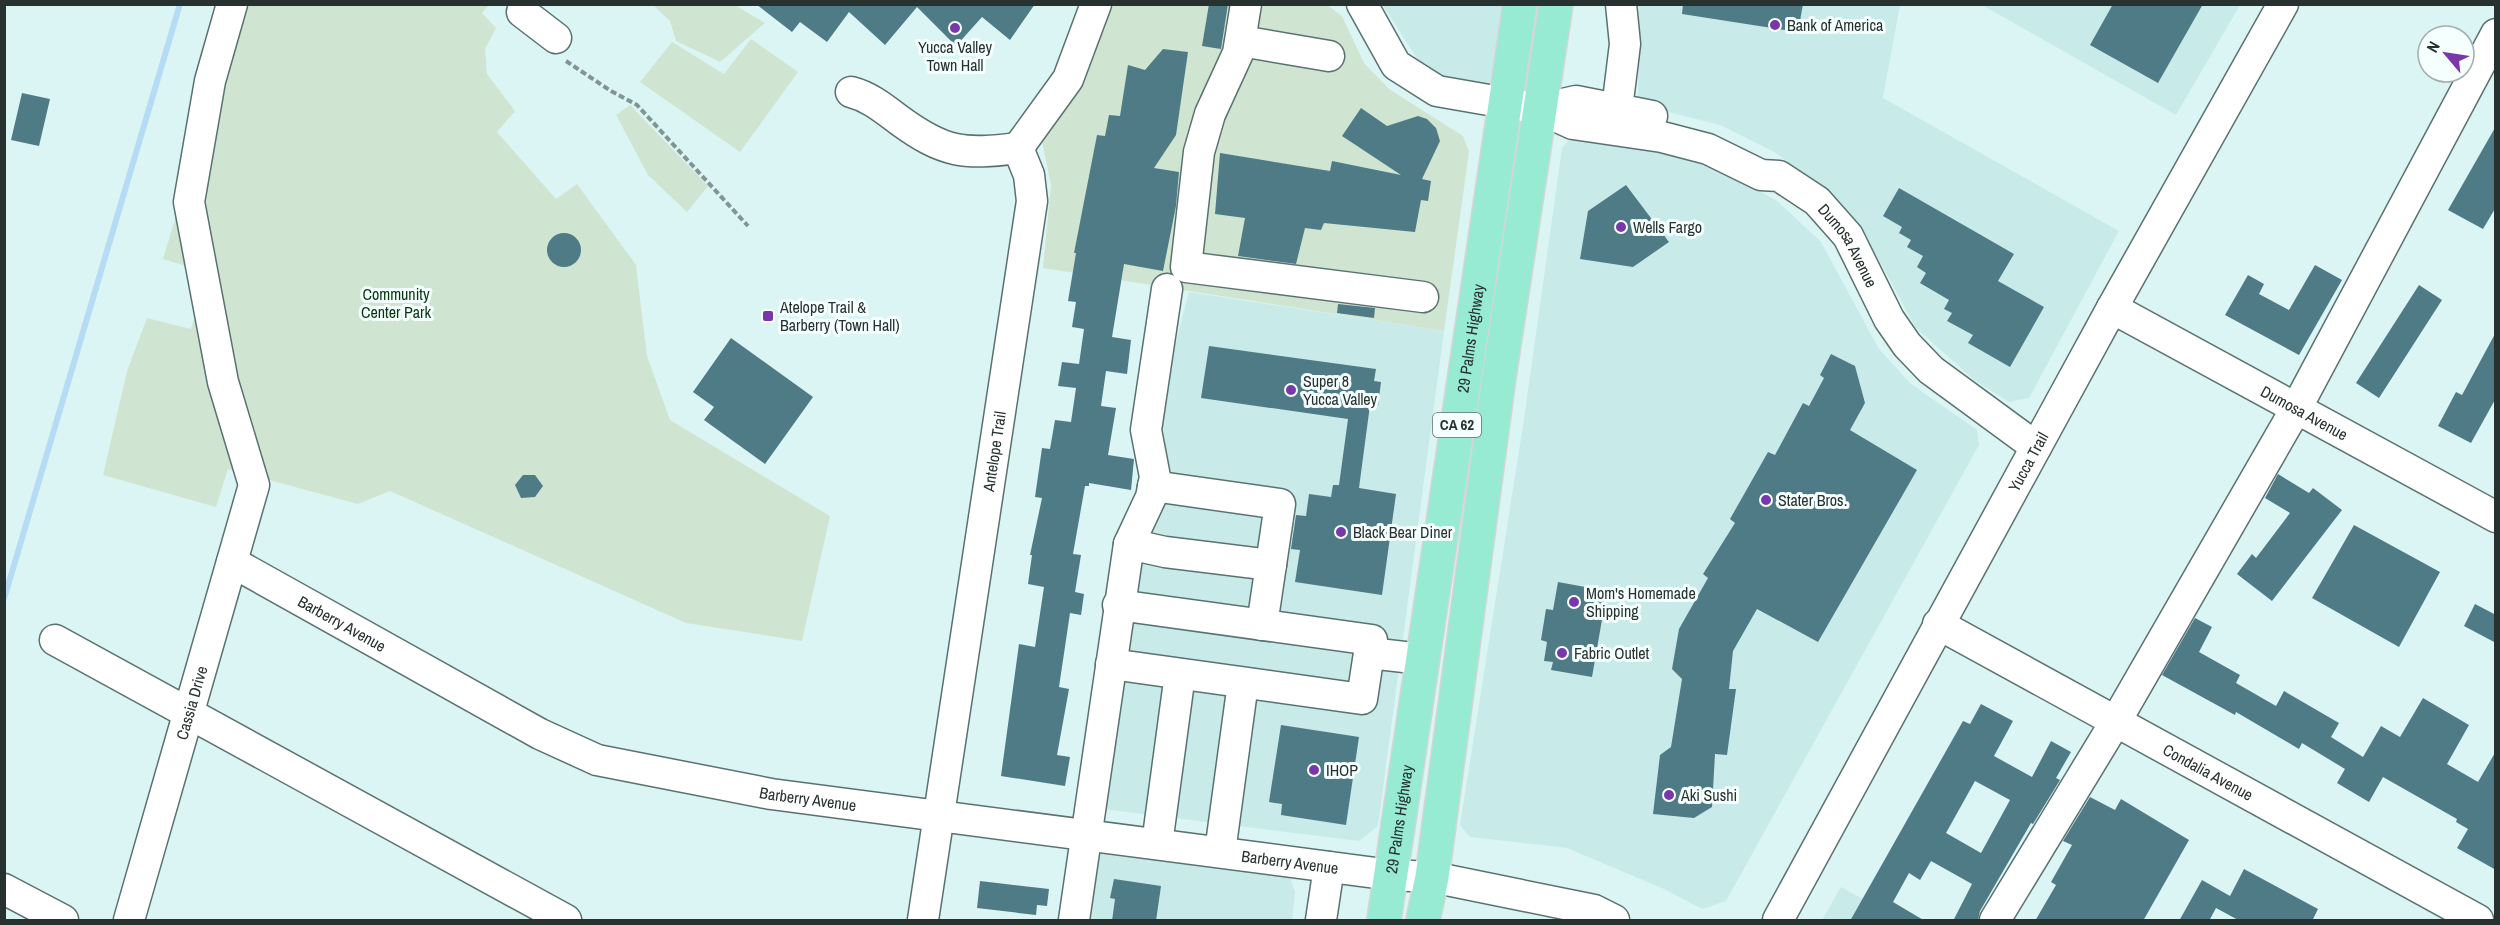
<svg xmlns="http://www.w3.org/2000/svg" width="2500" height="925" font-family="'Archivo Narrow',sans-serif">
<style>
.built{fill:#c8ebe9}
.green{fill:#d0e5d1}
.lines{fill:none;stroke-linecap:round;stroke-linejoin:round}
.stream{stroke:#b6dbf4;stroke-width:6}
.building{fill:#4f7b86;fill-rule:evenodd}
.minor-casing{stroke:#5a7170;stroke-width:33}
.major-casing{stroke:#d4d6d6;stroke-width:36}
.path{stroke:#829493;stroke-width:4;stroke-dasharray:6 3;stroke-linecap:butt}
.minor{stroke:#fff;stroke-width:30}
.major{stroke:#97ebd2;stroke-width:33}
.poi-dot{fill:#7937ab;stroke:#f4fffe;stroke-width:2}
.labels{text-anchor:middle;stroke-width:6;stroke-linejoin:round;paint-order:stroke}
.shield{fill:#f4fffe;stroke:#646f6e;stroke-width:1.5}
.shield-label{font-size:15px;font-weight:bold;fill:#273130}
.poi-label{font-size:16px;fill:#273130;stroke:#f4fffe;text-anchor:start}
.street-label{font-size:16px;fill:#273130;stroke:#f4fffe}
.park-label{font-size:16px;fill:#043610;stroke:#f4fffe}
</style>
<rect width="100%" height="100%" fill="#dbf5f4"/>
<path class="built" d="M1383 5H1514L1502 89 1449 83 1421 65Z
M1639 5H1900L1883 98 2119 231 2029 398 2009 402 1974 380 1915 327 1878 258 1852 218 1813 181 1776 153 1720 125 1660 110 1638 99Z
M1982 5H2240L2176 115Z
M1574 134 1617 138 1719 170 1776 200 1821 242 1879 349 1911 384 1977 430 1979 445 1726 901 1702 909 1664 889 1567 848 1470 837 1460 825 1524 419 1562 148Z
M1189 292 1444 331 1378 826 1359 841 1095 808 1134 563 1165 497 1166 454 1156 418Z
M1100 851 1290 877 1295 892 1292 920H1089Z
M1841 887 1902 920H1822Z"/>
<path class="green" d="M239 5H489L482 13 496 28 485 49 487 74 515 111 497 132 556 199 577 184 636 265 647 356 670 420 830 516 802 641 686 623 390 491 358 504 228 469 216 507 103 475 127 371 147 318 191 329 209 273 163 259Z
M653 5H735L765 23 720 62 676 41 670 21Z
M1111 5H1327L1342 16 1364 63 1389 89 1463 136 1469 152 1444 331 1043 268 1051 185 1042 141 1091 61Z
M751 39 798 72 740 152 640 82 672 42 724 74Z
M630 105 708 186 687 212 648 175 616 115Z"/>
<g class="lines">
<path class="stream" d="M4 599 180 4"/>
</g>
<path class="building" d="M756 4H1035L1010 40 982 17 956 46 917 7 885 45 849 12 827 42 800 22 792 32Z
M1209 4H1228L1221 49 1202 46Z
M1683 4H1803L1798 32 1682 14Z
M2113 4H2203L2158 83 2090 45Z
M1163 49 1188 52 1176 135 1154 168 1179 172 1176 206 1163 271 1124 264 1112 337 1131 340 1127 374 1106 371 1101 406 1116 408 1108 455 1134 459 1131 490 1089 483V486H1085L1073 554 1081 555 1075 592 1084 594 1081 615 1070 613 1059 687 1069 689 1057 755 1070 757 1065 786 1001 776 1019 644 1035 647 1044 587 1028 584 1032 555H1030L1042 498 1035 497 1042 448 1050 449 1055 420 1071 422 1076 388 1058 386 1062 362 1079 364 1084 329 1072 327 1076 302 1068 301 1076 253H1074L1097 135 1105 136 1109 115 1120 116 1128 65 1145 70Z
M22 93 50 99 39 146 11 140Z
M1361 108 1387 126 1418 116 1427 119 1436 128 1440 141 1422 179 1431 181 1428 201 1421 200 1415 232 1324 223 1321 230 1305 228 1296 264 1238 256 1245 218 1215 214 1220 153 1330 171 1332 161 1401 175 1342 136Z
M2496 126V207L2483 229 2448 210Z
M1626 185 1669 242 1633 267 1580 259 1588 211Z
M1899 188 2014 254 1998 281 2044 307 2010 367 1968 343 1973 335 1947 321 1952 313 1944 309 1949 300 1920 283 1926 273 1917 267 1923 256 1907 247 1911 240 1899 233 1902 227 1883 216Z
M547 250a17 17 0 1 1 34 0a17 17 0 1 1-34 0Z
M2315 265 2342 280 2299 355 2225 315 2248 275 2264 284 2259 294 2289 310Z
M2419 285 2442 300 2379 398 2356 383Z
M1338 304 1375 308 1374 318 1337 313Z
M2496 332V398L2471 443 2438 426 2456 392 2462 395Z
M731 338 813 397 765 464 704 420 714 407 693 392Z
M1209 346 1376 369 1374 381 1381 382 1378 406 1370 405 1359 488 1396 494 1382 595 1295 582 1300 550 1291 549 1296 515 1306 516 1309 494 1331 497 1333 485H1339L1348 419 1201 398Z
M1831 354 1855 366 1865 403 1850 430 1917 470 1818 642 1757 609 1733 651 1729 689H1736L1727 755 1715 754 1712 807 1694 818 1653 814 1660 755 1671 747 1682 679 1672 669 1679 629 1708 578 1703 574 1735 523 1730 519 1768 452 1775 455 1803 403 1809 406 1824 378 1820 375Z
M2278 474 2309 493 2313 488 2342 510 2272 601 2237 574 2252 554 2256 558 2290 513 2265 498Z
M523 475H535L543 486 535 497 521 498 515 485Z
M2354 525 2440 572 2399 647 2312 598Z
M1558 582 1607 591 1592 677 1551 670 1553 662 1544 661 1547 642 1541 640 1546 609 1553 610Z
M2475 604 2496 615V643L2464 626Z
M2195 618 2212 627 2199 652 2240 675 2236 683 2276 706 2284 691 2339 723 2331 737 2363 757 2381 726 2400 737 2423 698 2469 725 2447 764 2478 782 2496 751V870L2457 848 2468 829 2456 822 2457 819 2383 777 2369 802 2337 783 2345 769 2302 743 2299 749 2236 712 2235 715 2162 675Z
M1981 704 2013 721 1994 756 2032 777 2051 741 2071 752 2056 778 2060 780 2033 824 2031 823 1980 911 1978 921H1953L1972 884 1931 861 1920 880 1909 873 1893 902 1925 921H1850L1963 721 1970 724ZM1975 781 2010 800 1981 853 1946 833Z
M1281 725 1359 737 1346 825 1281 815 1282 804 1269 802Z
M2090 797 2115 810 2121 799 2189 840 2143 921H2035L2056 885 2051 882 2072 845 2063 841Z
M2244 869 2318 909 2312 921H2240L2216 908 2209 921H2179L2202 880 2230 896Z
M1114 879 1161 886 1156 921H1112L1115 899 1110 898Z
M980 881 1049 889 1047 906 1037 905 1036 915 977 908Z"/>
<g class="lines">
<g class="minor-casing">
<g id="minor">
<path d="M1246 4 1238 53 1210 114 1199 152 1186 267 1423 297"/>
<path id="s1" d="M1362 4 1396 65 1437 91 1540 109 1573 124 1662 137 1708 149 1761 175 1779 176 1817 201 1848 236 1889 319 1907 345 1931 370 2036 447"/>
<path d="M522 12 556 38"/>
<path d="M1241 41 1329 56"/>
<path d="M851 92C870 97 883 108 899 120 944 153 964 155 1018 148"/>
<path d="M1540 109 1576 101 1652 116"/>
<path d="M1617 109 1625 44 1621 4"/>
<path d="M1018 148 1068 79 1096 4"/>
<path id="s2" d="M2112 308 2496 517"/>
<path d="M1153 486 1280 504 1262 625"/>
<path d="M1129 544 1165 552 1271 565"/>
<path id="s3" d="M232 562 540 734 597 760 771 794 1391 875 1432 877 1594 910 1614 920"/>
<path d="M1118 605 1372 640 1369 653 1422 659"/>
<path id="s4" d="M1938 624 2478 920"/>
<path d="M55 640 566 920"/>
<path d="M1111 664 1362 699 1369 653"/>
<path d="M1157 844 1180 674"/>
<path d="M1220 852 1243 683"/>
<path d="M4 889 63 920"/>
<path id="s5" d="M129 920 254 485 223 382 189 202 210 81 232 4"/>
<path id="s6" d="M923 920 1032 201 1029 175 1018 148"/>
<path d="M1074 920 1129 544 1151 497 1155 477 1146 430 1167 289"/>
<path d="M1321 920 1329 867"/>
<path id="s7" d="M1778 920 2112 308 2283 4"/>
<path d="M1995 920 2116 721 2297 407 2496 34"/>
</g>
</g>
<g class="major-casing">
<g id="major">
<path id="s8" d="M1384 920 1520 4"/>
<path d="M1423 920 1432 877 1499 377 1556 4"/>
</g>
</g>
<path class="path" d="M566 61 611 91 637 105 748 226"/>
<use href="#minor" class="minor"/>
<use href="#major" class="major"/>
</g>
<g class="poi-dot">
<circle cx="1775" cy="25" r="6"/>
<circle cx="955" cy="28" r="6"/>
<circle cx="1621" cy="227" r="6"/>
<rect x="762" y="310" width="12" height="12" rx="3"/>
<circle cx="1291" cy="390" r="6"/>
<circle cx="1766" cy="500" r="6"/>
<circle cx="1341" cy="532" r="6"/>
<circle cx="1574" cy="602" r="6"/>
<circle cx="1562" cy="653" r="6"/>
<circle cx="1314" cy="770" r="6"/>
<circle cx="1669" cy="795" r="6"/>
</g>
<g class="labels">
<rect class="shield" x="1433" y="413" width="48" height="24" rx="4.5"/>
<g class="shield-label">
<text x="1457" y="430">CA 62</text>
</g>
<g class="poi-label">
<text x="1787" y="31">Bank of America</text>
<text x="955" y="53" text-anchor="middle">Yucca Valley<tspan x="955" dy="18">Town Hall</tspan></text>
<text x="1633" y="233">Wells Fargo</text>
<text x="780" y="313">Atelope Trail &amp;<tspan x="780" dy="18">Barberry (Town Hall)</tspan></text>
<text x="1303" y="387">Super 8<tspan x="1303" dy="18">Yucca Valley</tspan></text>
<text x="1778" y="506">Stater Bros.</text>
<text x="1353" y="538">Black Bear Diner</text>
<text x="1586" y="599">Mom's Homemade<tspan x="1586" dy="18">Shipping</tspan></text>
<text x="1574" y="659">Fabric Outlet</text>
<text x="1326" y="776">IHOP</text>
<text x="1681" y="801">Aki Sushi</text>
</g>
<g class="street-label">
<text dy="6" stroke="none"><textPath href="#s1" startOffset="574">Dumosa Avenue</textPath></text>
<text dy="6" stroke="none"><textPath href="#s8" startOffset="588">29 Palms Highway</textPath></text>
<text dy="6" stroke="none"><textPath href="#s2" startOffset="219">Dumosa Avenue</textPath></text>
<text dy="6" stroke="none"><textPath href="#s6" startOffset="474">Antelope Trail</textPath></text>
<text dy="6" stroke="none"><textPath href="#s7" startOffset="522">Yucca Trail</textPath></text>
<text dy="6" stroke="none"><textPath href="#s3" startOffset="126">Barberry Avenue</textPath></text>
<text dy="6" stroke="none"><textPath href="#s5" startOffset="226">Cassia Drive</textPath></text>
<text dy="6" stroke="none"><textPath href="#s4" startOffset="308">Condalia Avenue</textPath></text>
<text dy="6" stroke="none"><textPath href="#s3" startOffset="630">Barberry Avenue</textPath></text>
<text dy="6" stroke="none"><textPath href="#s8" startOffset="102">29 Palms Highway</textPath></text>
<text dy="6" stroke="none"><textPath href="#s3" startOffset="1116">Barberry Avenue</textPath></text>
</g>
<g class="park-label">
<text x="396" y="300">Community<tspan x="396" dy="18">Center Park</tspan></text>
</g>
</g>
<rect width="2500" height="925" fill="none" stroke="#273130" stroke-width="12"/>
<g transform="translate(2446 54) rotate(299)"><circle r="28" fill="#f4fffe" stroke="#a2adac" stroke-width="1.5"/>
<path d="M0-4.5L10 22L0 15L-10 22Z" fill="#7937ab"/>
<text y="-9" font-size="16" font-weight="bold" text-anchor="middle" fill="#273130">N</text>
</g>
</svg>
